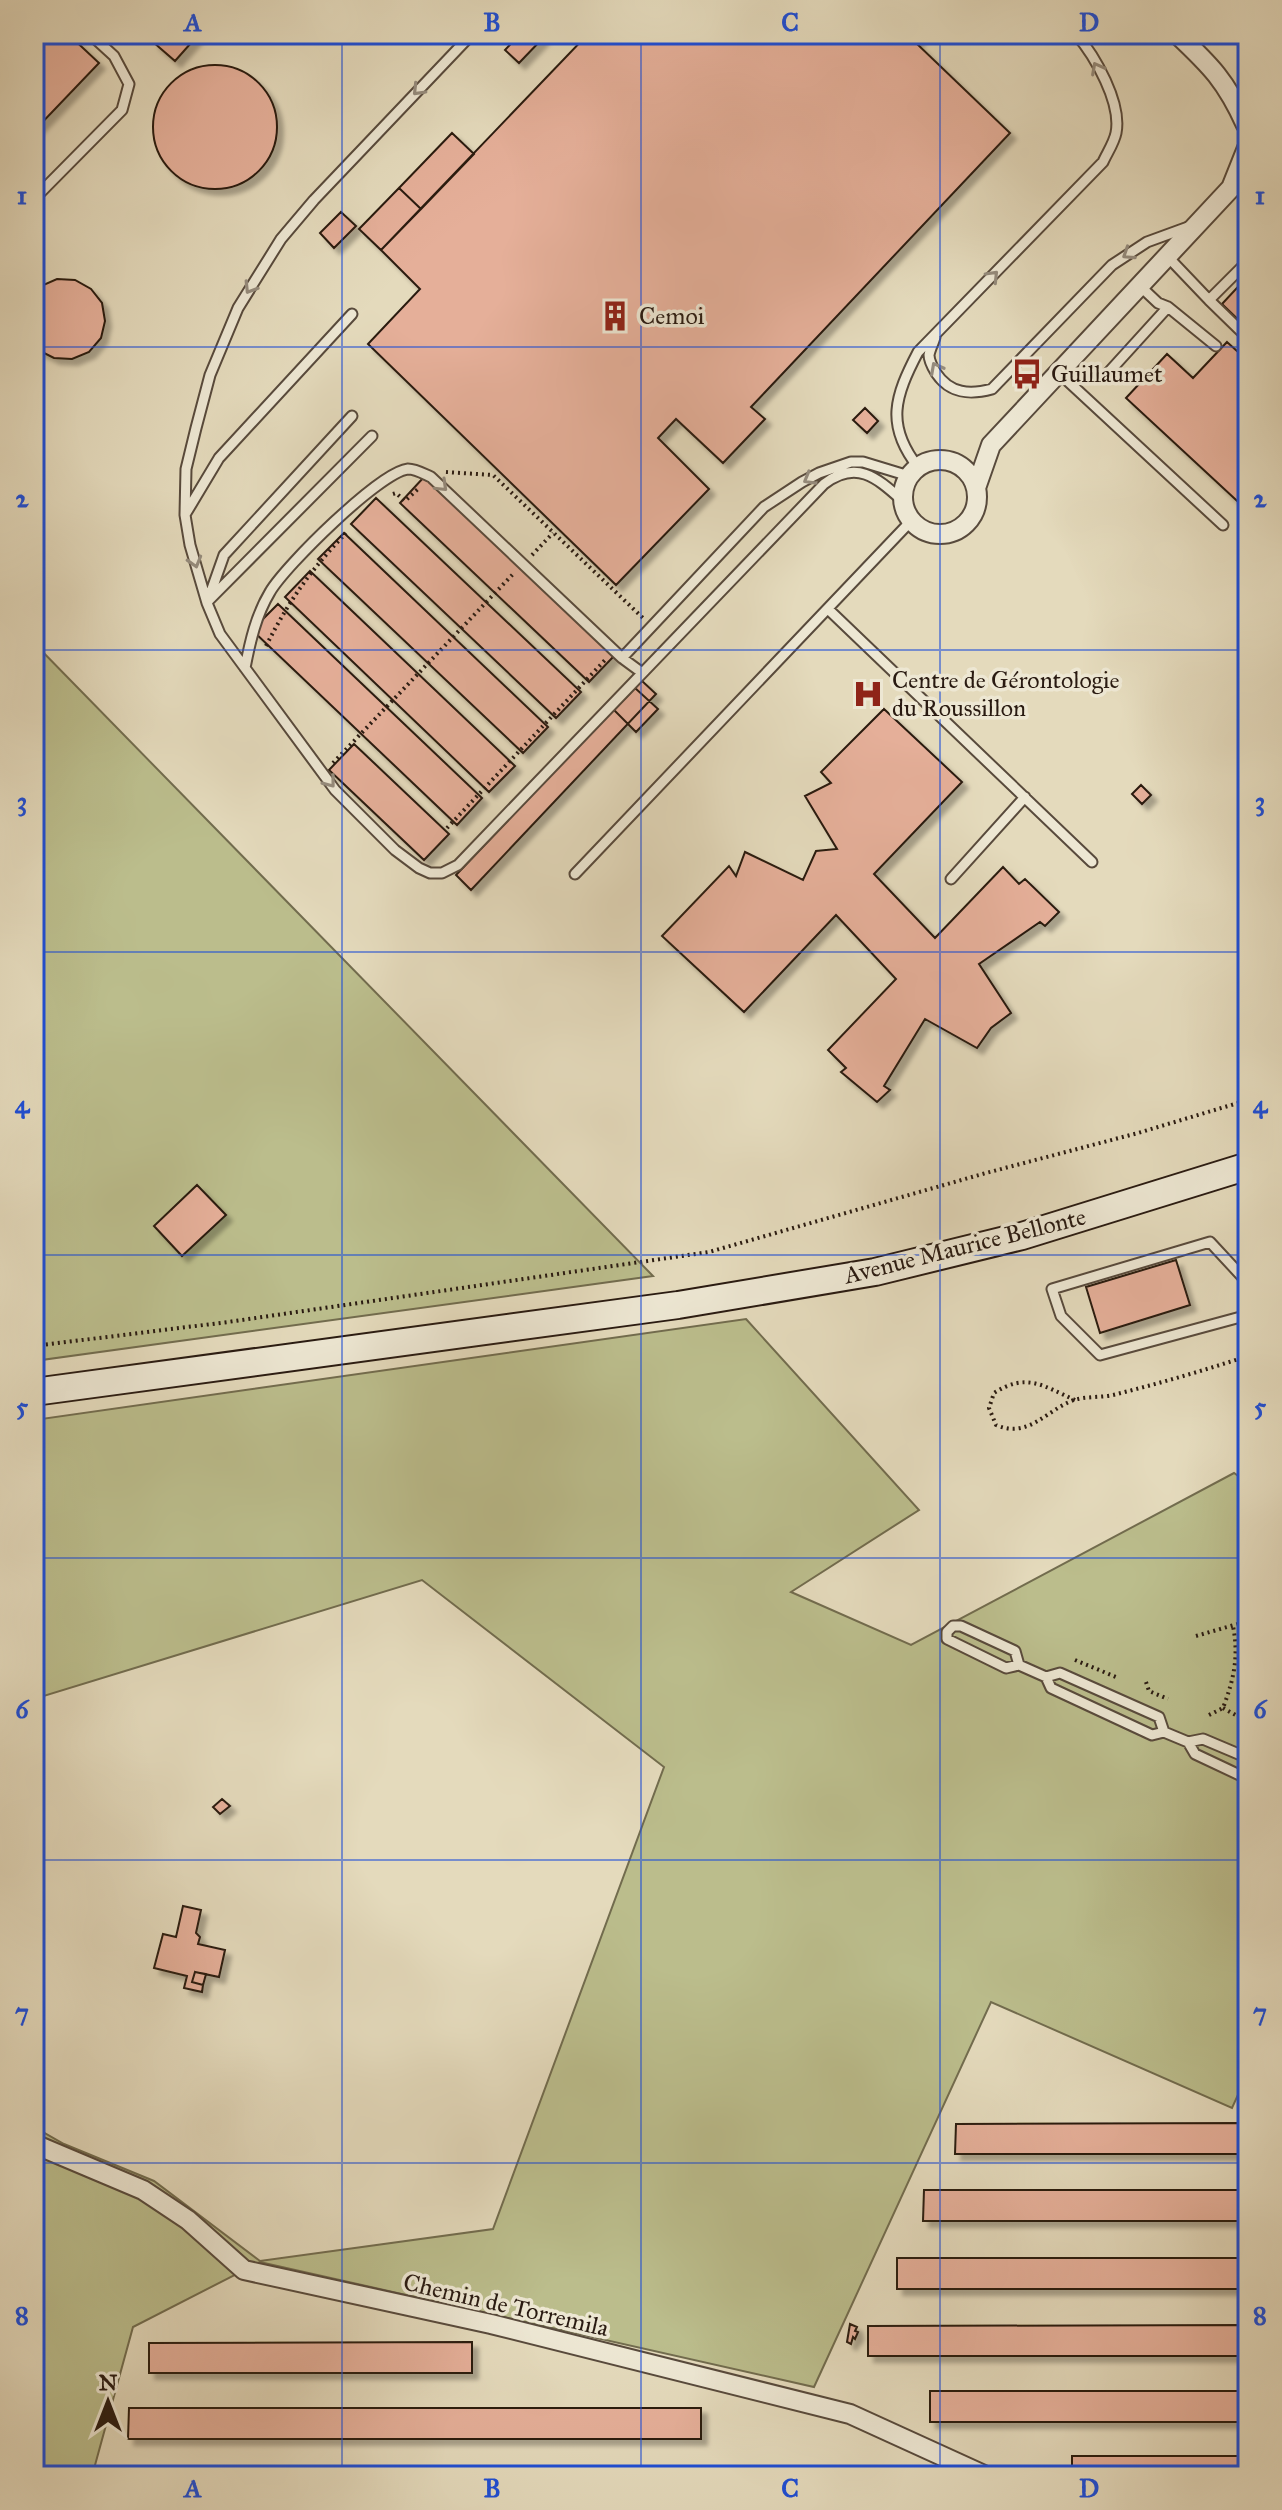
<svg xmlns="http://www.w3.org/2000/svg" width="1282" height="2510" font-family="'IM FELL Great Primer',serif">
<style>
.green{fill:#bbbd8c;stroke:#726c4e;stroke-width:2}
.building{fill:#e5af99;stroke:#291a11;stroke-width:2;filter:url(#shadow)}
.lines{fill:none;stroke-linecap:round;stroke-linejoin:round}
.service-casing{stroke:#584a3c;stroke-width:13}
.minor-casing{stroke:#584a3c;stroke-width:22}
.secondary-casing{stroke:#291a11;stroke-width:30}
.path{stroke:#291a11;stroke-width:4;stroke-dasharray:2 4;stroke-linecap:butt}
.service{stroke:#ede7d3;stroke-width:9}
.minor{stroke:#ede7d3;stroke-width:18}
.secondary{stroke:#ede7d3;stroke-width:26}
.oneway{stroke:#958b7c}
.grid{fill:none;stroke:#1d4ed8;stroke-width:2;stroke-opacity:0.55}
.labels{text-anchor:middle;stroke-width:7;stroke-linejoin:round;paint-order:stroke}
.poi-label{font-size:24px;fill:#291a11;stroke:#ede7d3;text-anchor:start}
.street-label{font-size:24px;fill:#291a11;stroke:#ede7d3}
.neatline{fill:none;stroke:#1d4ed8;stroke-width:3}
.grid-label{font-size:26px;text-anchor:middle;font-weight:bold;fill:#1d4ed8}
</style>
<defs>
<filter id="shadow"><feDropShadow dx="6" dy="6" stdDeviation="2" flood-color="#0004"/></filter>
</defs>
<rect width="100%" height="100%" fill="#e4dabc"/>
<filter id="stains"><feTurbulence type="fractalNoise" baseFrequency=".0025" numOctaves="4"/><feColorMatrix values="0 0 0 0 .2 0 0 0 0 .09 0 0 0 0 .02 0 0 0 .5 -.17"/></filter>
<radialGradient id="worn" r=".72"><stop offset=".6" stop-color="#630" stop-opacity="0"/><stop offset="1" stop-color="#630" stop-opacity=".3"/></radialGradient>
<path class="green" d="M34 643 653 1276 34 1361Z
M746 1319 919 1510 791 1592 911 1645 1234 1473 1248 1483V2073L1232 2108 991 2002 814 2387 260 2262 133 2327 92 2476H34V2127L64 2144 154 2181 260 2261 493 2229 664 1767 422 1580 34 1699V1420Z"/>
<path class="building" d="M34 34H68L99 63 34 131Z
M161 34H199L175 61 153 42Z
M520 34H538L543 38 519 63 505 50Z
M588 34H923L915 42 1010 133 751 407 765 419 723 463 676 419 658 438 709 489 616 585 368 344 420 289 381 250Z
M153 127a62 62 0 1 1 124 0a62 62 0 1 1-124 0Z
M452 133 474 154 421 209 399 188Z
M399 188 421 209 381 250 359 229Z
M341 212 356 226 334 248 320 233Z
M1248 276V329L1222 304Z
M57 279 75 280 91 289 102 303 105 321 101 338 89 352 72 359 54 358 38 350 34 344V294L41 286Z
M1227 342 1248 361V511L1126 398 1167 354 1193 378Z
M865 408 878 421 867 433 853 420Z
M424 477 614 656 589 682 400 503Z
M376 498 581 692 556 718 351 524Z
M344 533 548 727 523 753 318 559Z
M310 571 515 766 489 792 285 597Z
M278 604 482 798 457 825 252 630Z
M641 680 656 694 471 890 456 875Z
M635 688 658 709 636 732 614 710Z
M884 709 962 782 874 874 935 938 1003 867 1019 884 1025 879 1059 912 1045 926 1040 922 979 964 1011 1013 991 1028 977 1048 925 1019 884 1086 890 1090 877 1102 841 1072 846 1068 828 1050 896 979 836 915 744 1012 662 936 729 866 736 876 745 852 803 880 816 851 837 849 805 796 831 783 821 772Z
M354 744 449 834 424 860 329 770Z
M1141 785 1151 795 1142 804 1132 794Z
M197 1185 226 1215 182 1256 154 1226Z
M1176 1260 1190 1305 1100 1333 1086 1287Z
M222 1799 230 1806 220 1814 213 1807Z
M183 1906 201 1910 196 1933 200 1937 198 1944 225 1950 219 1977 195 1972 192 1982 203 1985 202 1992 184 1988 187 1976 154 1968 163 1934 176 1937Z
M195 1972 206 1974 203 1985 192 1982Z
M1248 2123V2154H955L956 2124Z
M924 2190H1248V2221H923Z
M897 2258H1248V2289H897Z
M850 2324 857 2327 855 2331 858 2332 855 2339 853 2337 851 2344 847 2342Z
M1248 2325V2356H868V2326Z
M472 2342V2373H149V2343Z
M930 2391H1248V2422H930Z
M129 2408H701V2439H128Z
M1072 2456H1248V2476H1072Z
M719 2474H917V2476H719Z
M114 2475H704V2476H114Z"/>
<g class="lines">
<g class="service-casing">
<path id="service" d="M472 34 314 200 281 239 238 308 210 375 196 428 186 469 185 515 190 545 207 603 220 634 335 790 395 850 419 868 430 873H442L458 865 824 484C857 459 877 478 903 501
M35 198 122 110 129 84 114 56 90 34
M1167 256 1209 300
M1248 261 1209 300 1248 338
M1140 286 1158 303 1168 307
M935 337C934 342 930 349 929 355 929 360 933 368 936 373 950 394 970 395 992 389L1112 265 1147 242 1188 227
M1059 373 1223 525
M1108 373 1168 307 1216 346
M918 467C885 425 895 396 918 352L1103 162C1107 153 1114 143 1116 133 1122 103 1095 56 1076 34
M186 513 219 458 352 314
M208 601 372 436
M207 603 224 555 352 416
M828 609 1092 862
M622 658 764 507 802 482 819 473 851 462H863L909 476
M245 668C250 642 256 615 270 592 285 566 380 472 408 469 416 469 424 474 431 477L622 658 641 672
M575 874 911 521
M951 879 1025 797
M1248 1283 1210 1242 1052 1289 1061 1316 1100 1355 1248 1315
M1019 1665 1015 1651 961 1626H953L947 1632V1639L1006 1668 1019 1665 1046 1677 1051 1688 1152 1735 1164 1732 1159 1717 1060 1673 1046 1677
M1164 1732 1188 1742
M1248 1758 1203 1739 1188 1742 1195 1754 1248 1779"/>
</g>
<g class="minor-casing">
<path id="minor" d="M1177 34C1211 66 1226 81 1246 125
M1231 188 1247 148
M903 497a37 37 0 1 1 74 0a37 37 0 1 1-74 0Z
M976 488 991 445 1231 188 1248 178
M34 2144 143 2190 188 2220 244 2270 491 2324 850 2414 986 2476"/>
</g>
<g class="secondary-casing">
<path id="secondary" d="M34 1392 678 1305 875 1272 1022 1236 1248 1166"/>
</g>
<path class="path" d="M446 472 493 475 644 619
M393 494 396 493 405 501 419 488
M532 555 553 533
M266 646C290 599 310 571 346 533
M333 763 515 572
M447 828 606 659
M34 1346 228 1322 709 1252 986 1173 1138 1133 1248 1100
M1075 1400C1043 1386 1027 1372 994 1393L989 1408 996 1425C1029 1439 1046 1410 1074 1400 1087 1396 1103 1398 1117 1394 1161 1383 1205 1370 1248 1356
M1196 1636 1248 1621
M1075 1660 1116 1677 1119 1675
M1146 1682 1149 1691 1168 1699
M1223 1708 1248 1722
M1209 1715 1223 1708C1234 1679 1239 1656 1233 1626"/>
<use href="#service" class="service"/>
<use href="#minor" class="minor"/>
<use href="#secondary" class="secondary"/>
</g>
<defs><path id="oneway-chevron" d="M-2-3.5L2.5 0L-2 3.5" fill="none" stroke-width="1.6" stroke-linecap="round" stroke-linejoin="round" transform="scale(2)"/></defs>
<g class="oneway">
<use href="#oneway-chevron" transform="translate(1097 68) rotate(-118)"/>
<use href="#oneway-chevron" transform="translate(418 90) rotate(134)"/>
<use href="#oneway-chevron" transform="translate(1128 254) rotate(147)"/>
<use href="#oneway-chevron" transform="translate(993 276) rotate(-46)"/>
<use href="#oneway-chevron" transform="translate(250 288) rotate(122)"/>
<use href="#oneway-chevron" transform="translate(936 368) rotate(-118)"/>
<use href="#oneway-chevron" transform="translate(809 479) rotate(150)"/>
<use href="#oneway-chevron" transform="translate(442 486) rotate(44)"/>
<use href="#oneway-chevron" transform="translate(195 562) rotate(74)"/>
<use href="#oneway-chevron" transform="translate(330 782) rotate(52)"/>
</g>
<path class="grid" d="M342 34V2476M641 34V2476M940 34V2476M34 347H1248M34 650H1248M34 952H1248M34 1255H1248M34 1558H1248M34 1860H1248M34 2163H1248"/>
<defs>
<g id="building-bare" transform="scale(2.4)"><path d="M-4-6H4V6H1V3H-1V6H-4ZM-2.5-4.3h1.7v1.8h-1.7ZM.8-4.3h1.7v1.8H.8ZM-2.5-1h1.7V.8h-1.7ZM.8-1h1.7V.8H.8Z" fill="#8f2418" stroke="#ede7d3" stroke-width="2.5" paint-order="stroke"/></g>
<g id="bus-bare" transform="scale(2.4)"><path d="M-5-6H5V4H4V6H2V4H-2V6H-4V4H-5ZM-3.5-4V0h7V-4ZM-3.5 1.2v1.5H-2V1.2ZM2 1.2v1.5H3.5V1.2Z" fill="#8f2418" stroke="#ede7d3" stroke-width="2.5" paint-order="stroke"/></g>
<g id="hospital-bare" transform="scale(2.4)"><path d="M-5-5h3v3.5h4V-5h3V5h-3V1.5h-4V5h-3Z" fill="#8f2418" stroke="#ede7d3" stroke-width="2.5" paint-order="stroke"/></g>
</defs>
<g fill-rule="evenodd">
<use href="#building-bare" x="615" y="316"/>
<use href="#bus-bare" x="1027" y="374"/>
<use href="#hospital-bare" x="868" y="694"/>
</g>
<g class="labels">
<g class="poi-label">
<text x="639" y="324">Cemoi</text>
<text x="1051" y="382">Guillaumet</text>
<text x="892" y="688">Centre de Gérontologie<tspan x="892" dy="28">du Roussillon</tspan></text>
</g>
<g class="street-label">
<text transform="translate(965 1246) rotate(-14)" y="8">Avenue Maurice Bellonte</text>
<text transform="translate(506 2305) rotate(13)" y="8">Chemin de Torremila</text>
</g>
</g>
<rect width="1282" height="2510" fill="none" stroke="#e4dabc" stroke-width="88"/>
<g transform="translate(108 2402)" stroke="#ede7d3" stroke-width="6" paint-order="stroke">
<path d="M0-6L14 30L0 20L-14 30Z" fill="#291a11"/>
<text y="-12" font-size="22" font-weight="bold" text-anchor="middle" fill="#291a11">N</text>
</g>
<rect x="44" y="44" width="1194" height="2422" class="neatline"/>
<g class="grid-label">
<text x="193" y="31">A</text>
<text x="492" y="31">B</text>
<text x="790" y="31">C</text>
<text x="1089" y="31">D</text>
<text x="22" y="204">1</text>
<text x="1260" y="204">1</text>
<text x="22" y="507">2</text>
<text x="1260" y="507">2</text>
<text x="22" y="810">3</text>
<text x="1260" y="810">3</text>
<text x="22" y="1113">4</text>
<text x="1260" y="1113">4</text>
<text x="22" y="1415">5</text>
<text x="1260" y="1415">5</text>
<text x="22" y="1718">6</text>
<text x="1260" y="1718">6</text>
<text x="22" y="2021">7</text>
<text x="1260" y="2021">7</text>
<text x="22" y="2324">8</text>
<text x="1260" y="2324">8</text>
<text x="193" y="2497">A</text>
<text x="492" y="2497">B</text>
<text x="790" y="2497">C</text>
<text x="1089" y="2497">D</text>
</g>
<rect width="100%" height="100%" filter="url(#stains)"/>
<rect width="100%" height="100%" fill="url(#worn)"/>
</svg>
